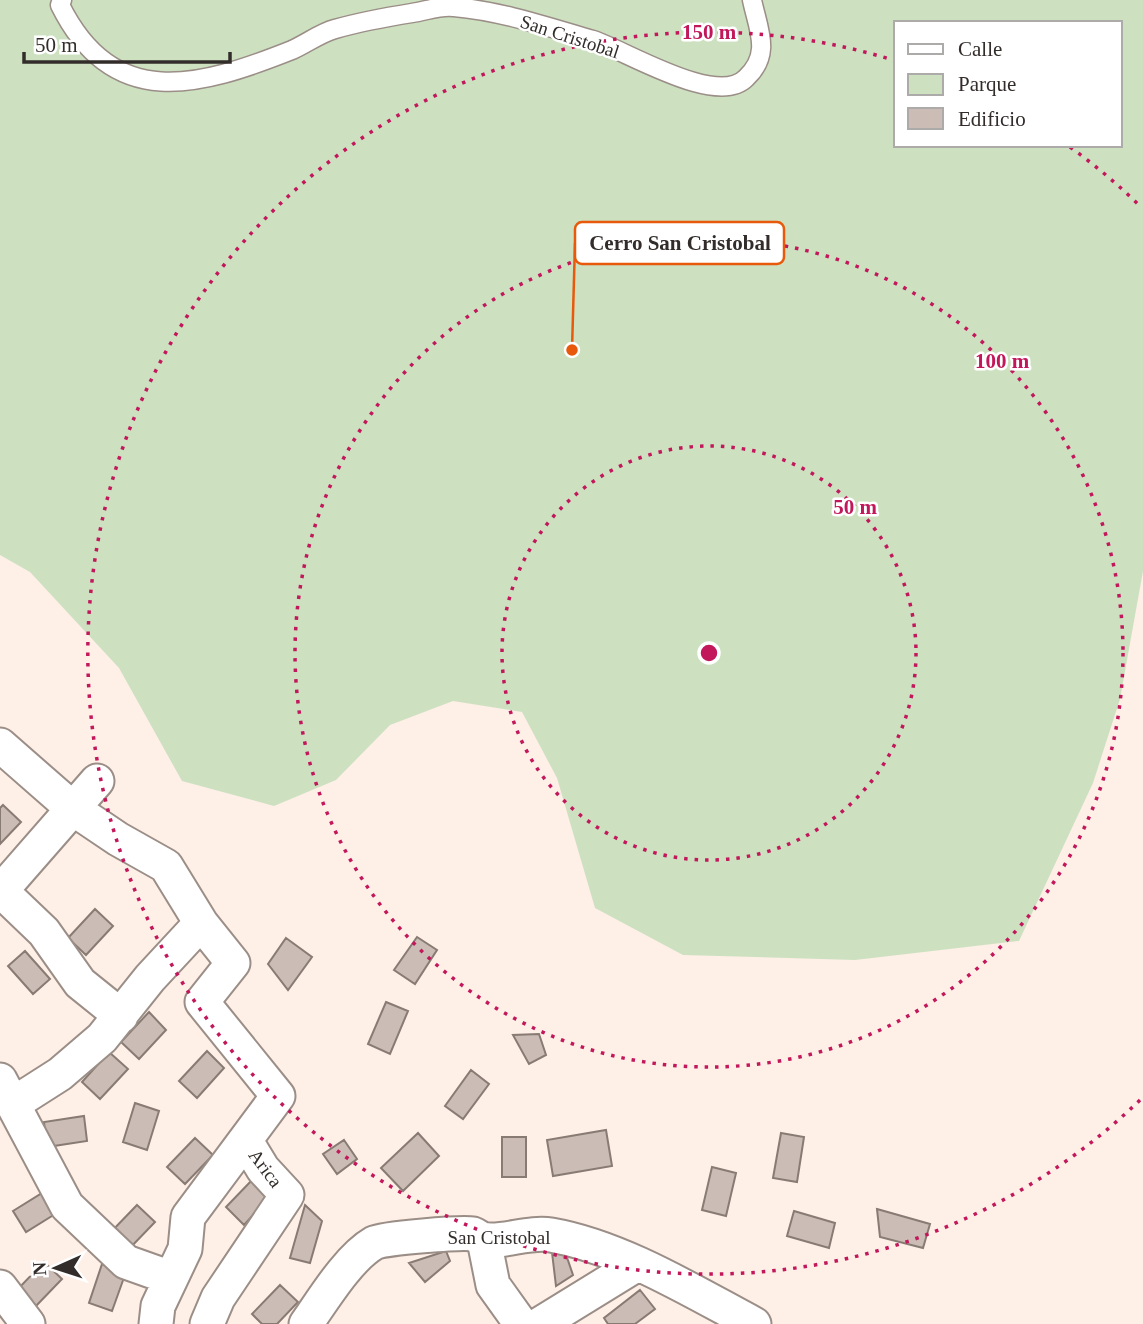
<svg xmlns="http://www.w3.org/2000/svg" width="1143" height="1324" font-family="Georgia,serif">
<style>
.green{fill:#cde1c1;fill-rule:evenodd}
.building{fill:#cbbdb6;stroke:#887b74;stroke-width:2}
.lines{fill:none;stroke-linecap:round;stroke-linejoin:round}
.lane-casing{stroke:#9b8e87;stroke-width:21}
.street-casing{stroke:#9b8e87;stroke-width:37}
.lane{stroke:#fff;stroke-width:18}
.street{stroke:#fff;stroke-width:33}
.ring{fill:none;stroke:#c2185b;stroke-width:3.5;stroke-dasharray:3.5 7}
.labels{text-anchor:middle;stroke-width:5;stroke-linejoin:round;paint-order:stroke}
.street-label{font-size:19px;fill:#322c2a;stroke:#fff}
.centre{fill:#c2185b;stroke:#fff;stroke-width:3.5}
.ring-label{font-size:21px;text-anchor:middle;font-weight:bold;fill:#c2185b;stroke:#fff;stroke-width:5;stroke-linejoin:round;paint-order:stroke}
.leader{fill:none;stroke:#e8590c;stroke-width:2.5}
.callout-dot{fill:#e8590c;stroke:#fff;stroke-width:2.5}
.callout{fill:#fff;stroke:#e8590c;stroke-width:2.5}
.callout-label{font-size:21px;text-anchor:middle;font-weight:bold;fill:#322c2a}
</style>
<rect width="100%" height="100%" fill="#feefe7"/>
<path class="green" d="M0 0H1143V571L1120 699 1093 783 1019 941 855 960 683 955 595 908 557 778 522 712 453 701 390 725 336 780 274 806 182 781 119 668 30 572 0 555ZM896 23H1120V145H896Z"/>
<path class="building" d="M3 805 21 822 0 844V808Z
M95 909 113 926 86 955 68 938Z
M417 937 437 950 415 984 394 970Z
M286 938 312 957 288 990 268 964Z
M25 951 50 979 33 994 8 966Z
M386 1002 408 1011 390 1054 368 1044Z
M149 1012 166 1030 139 1059 121 1042Z
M539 1034 546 1055 529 1064 513 1035Z
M207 1051 224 1068 197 1098 179 1081Z
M109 1052 128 1069 100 1099 82 1082Z
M471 1070 489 1084 463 1119 445 1106Z
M135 1103 159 1111 147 1150 123 1142Z
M84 1116 87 1141 47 1147 44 1122Z
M606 1130 612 1166 553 1176 547 1140Z
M418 1133 439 1156 403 1191 381 1168Z
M781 1133 804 1137 797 1182 773 1178Z
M502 1137H526V1177H502Z
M195 1138 213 1155 185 1184 167 1167Z
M344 1140 357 1159 337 1174 323 1154Z
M712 1167 736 1173 726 1216 702 1210Z
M254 1178 271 1195 244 1225 226 1207Z
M47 1190 60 1211 26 1232 13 1211Z
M137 1205 155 1222 127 1251 109 1234Z
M305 1205 322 1221 310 1263 290 1258Z
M877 1209 930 1224 923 1248 880 1237Z
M794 1211 835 1223 829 1248 787 1236Z
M562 1243 573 1275 556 1286 551 1244Z
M446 1251 450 1261 425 1282 409 1263Z
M44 1262 62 1279 34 1308 16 1291Z
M102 1264 126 1272 112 1311 89 1303Z
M280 1285 298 1302 277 1324H262L252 1314Z
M640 1290 655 1309 635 1324H608L604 1318Z"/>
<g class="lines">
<g class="lane-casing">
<path id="lane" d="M62 0 60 5C113 112 199 87 292 50 306 44 320 33 335 29 360 22 387 17 412 13 426 11 441 5 454 7 501 11 548 27 593 40 625 50 717 108 746 78 772 54 758 29 752 0"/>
</g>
<g class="street-casing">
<path id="street" d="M0 745 72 808 118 839 166 866 201 923 233 963 202 1002 278 1096 188 1217 185 1249 158 1306 156 1324
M0 890 44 932 80 983 121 1016
M0 892 97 781
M0 1080 67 1206 126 1262 171 1278
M13 1104 60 1074 102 1038 150 978 201 923
M484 1240 493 1285 521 1324
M0 1287 28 1324
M207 1324 218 1298 287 1195 263 1169 246 1141
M306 1324C323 1300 348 1258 374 1243 384 1238 462 1232 473 1234 476 1235 479 1238 482 1239 500 1244 529 1231 551 1235 620 1247 692 1291 754 1324
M540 1324 636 1265"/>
</g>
<use href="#lane" class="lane"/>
<use href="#street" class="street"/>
</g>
<g class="ring">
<circle cx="709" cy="653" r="207"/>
<circle cx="709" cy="653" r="414"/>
<path d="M1140 1100A621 621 0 1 1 896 61M1070 147A621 621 0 0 1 1140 206"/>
</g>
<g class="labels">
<g class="street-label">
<text transform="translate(570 36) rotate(18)" y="7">San Cristobal</text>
<text transform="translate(266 1168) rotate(53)" y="7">Arica</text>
<text x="499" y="1244">San Cristobal</text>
</g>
</g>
<circle cx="709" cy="653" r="10" class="centre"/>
<g class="ring-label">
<text x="709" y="39">150 m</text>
<text x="1002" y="368">100 m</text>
<text x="855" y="514">50 m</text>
</g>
<path class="leader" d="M572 350L575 243"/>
<circle class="callout-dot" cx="572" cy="350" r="7"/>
<rect class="callout" x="575" y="222" width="209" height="42" rx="7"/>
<g class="callout-label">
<text x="680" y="250">Cerro San Cristobal</text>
</g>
<rect x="894" y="21" width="228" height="126" fill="#ffffff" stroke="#adabaa" stroke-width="2"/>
<rect x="908" y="44" width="35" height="10" fill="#ffffff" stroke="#adabaa" stroke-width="2"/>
<text x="958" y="56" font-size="21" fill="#322c2a">Calle</text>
<rect x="908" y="74" width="35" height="21" fill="#cde1c1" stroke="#adabaa" stroke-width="2"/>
<text x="958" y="91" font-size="21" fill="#322c2a">Parque</text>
<rect x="908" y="108" width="35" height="21" fill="#cbbdb6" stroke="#adabaa" stroke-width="2"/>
<text x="958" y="126" font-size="21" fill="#322c2a">Edificio</text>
<g transform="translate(56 1268) rotate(267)" stroke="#ffffff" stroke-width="5" paint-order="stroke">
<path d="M0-5L12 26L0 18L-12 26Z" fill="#322c2a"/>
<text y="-10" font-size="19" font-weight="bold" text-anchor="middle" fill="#322c2a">N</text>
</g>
<path d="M24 52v10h206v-10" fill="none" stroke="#322c2a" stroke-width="3.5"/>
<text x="35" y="52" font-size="21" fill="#322c2a" stroke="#ffffff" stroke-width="5" paint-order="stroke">50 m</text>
</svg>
